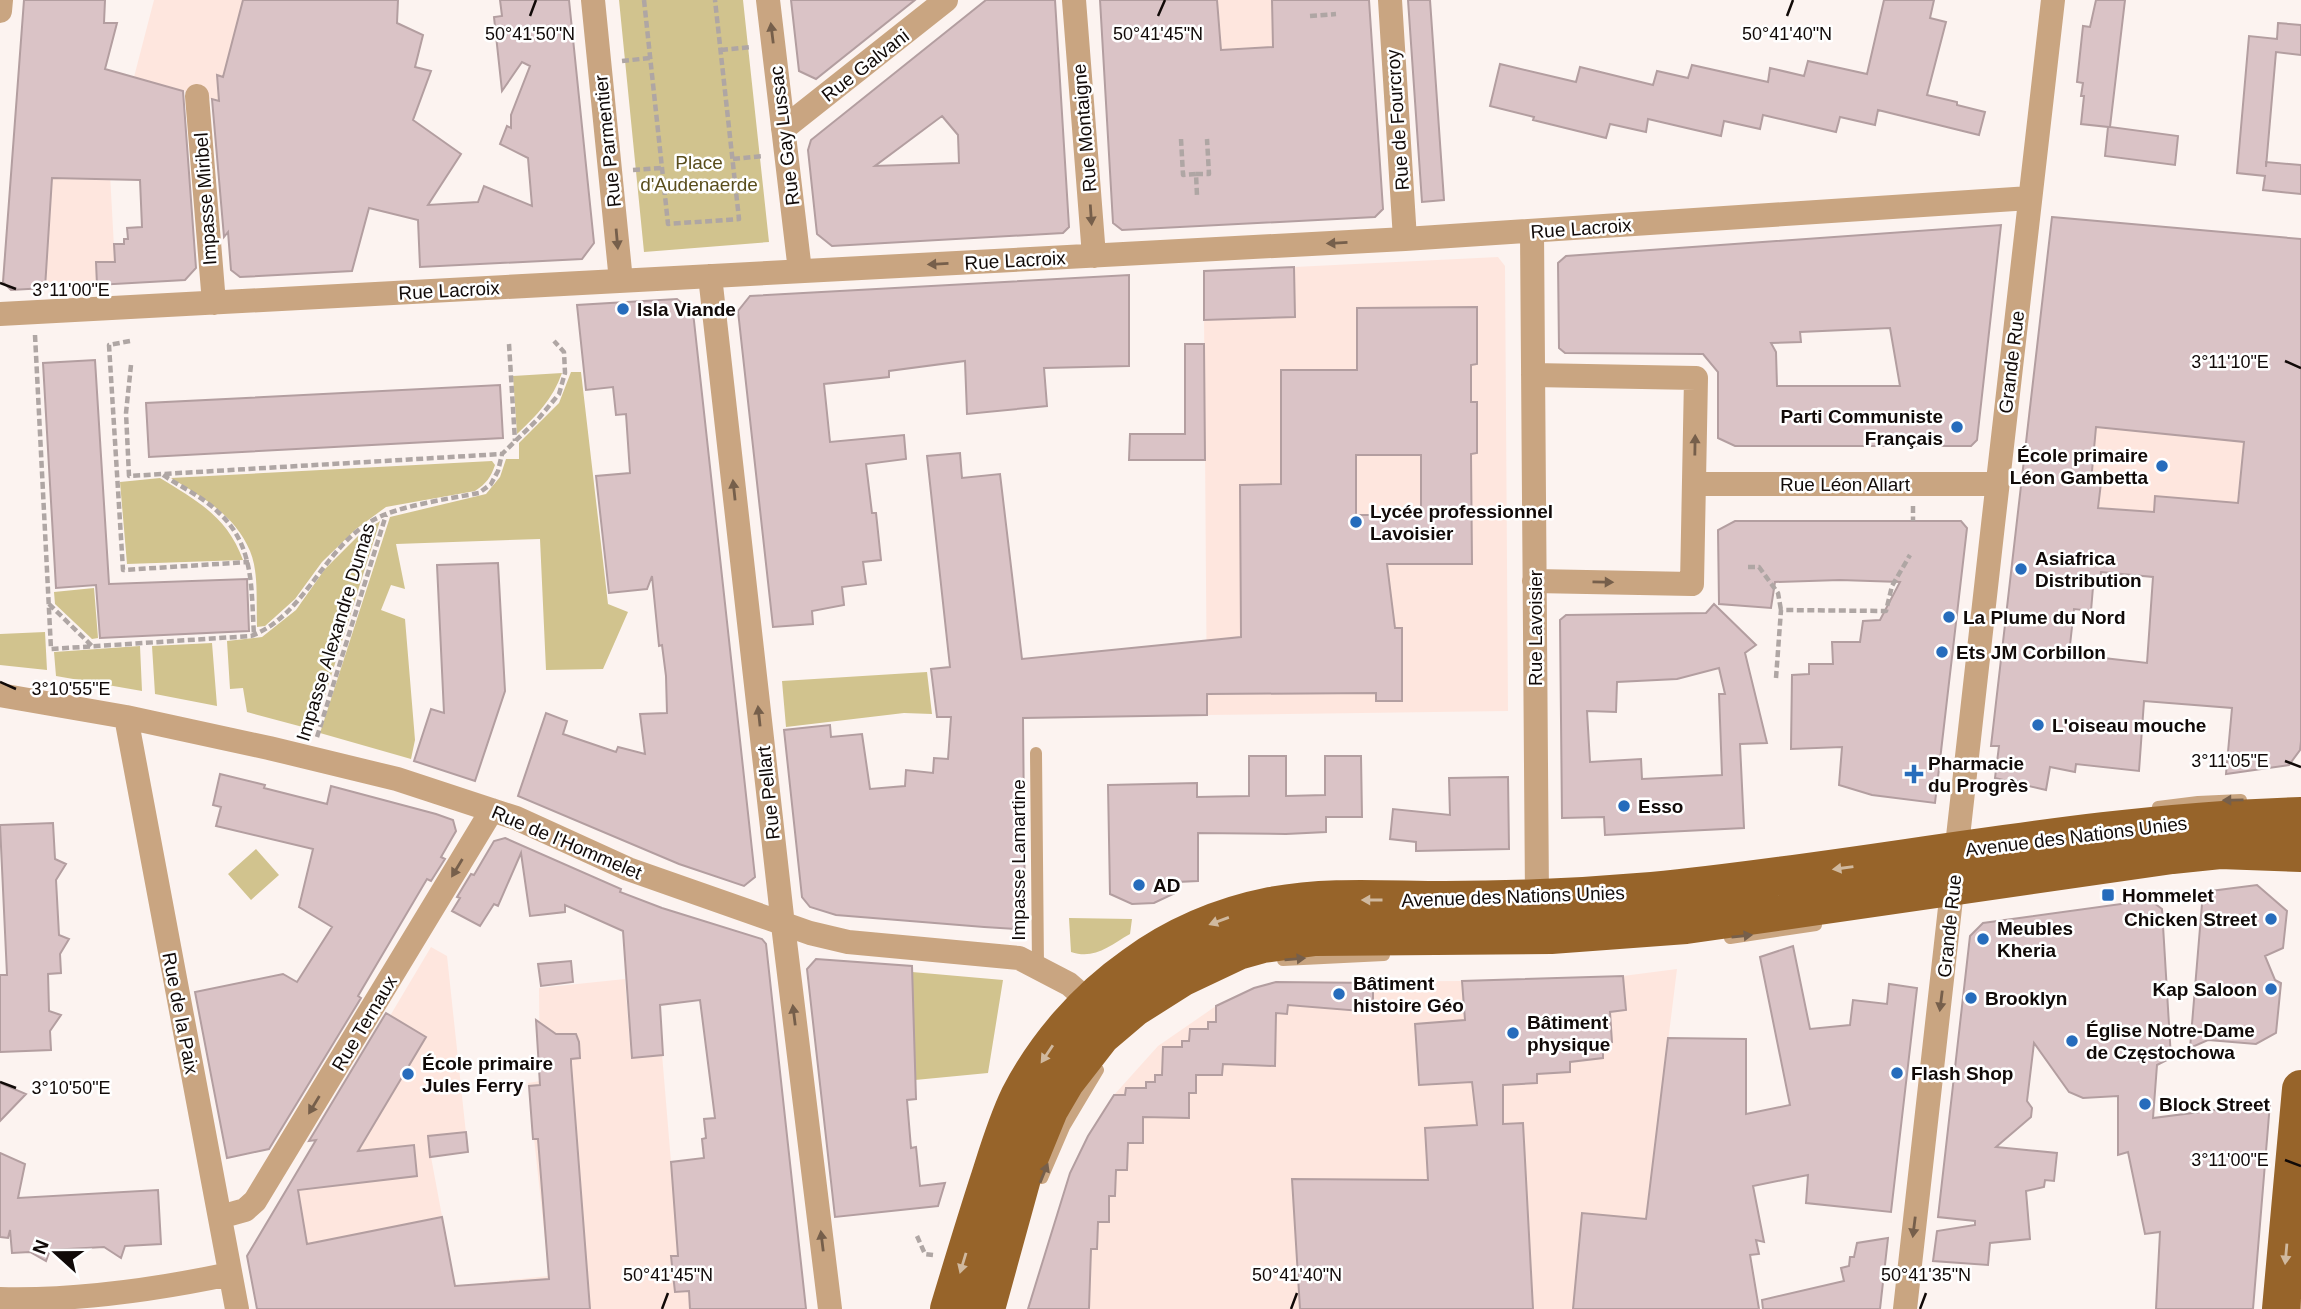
<svg xmlns="http://www.w3.org/2000/svg" width="2301" height="1309" font-family="Helvetica,sans-serif">
<style>
.built{fill:#fee6de}
.green{fill:#d1c38e}
.building{fill:#dac3c6;stroke:#b39ea0;stroke-width:2;fill-rule:evenodd}
.lines{fill:none;stroke-linecap:round;stroke-linejoin:round}
.path{stroke:#afa6a4;stroke-width:4.5;stroke-dasharray:7 3.5;stroke-linecap:butt}
.service{stroke:#c9a581;stroke-width:12}
.minor{stroke:#c9a581;stroke-width:24}
.primary{stroke:#97642a;stroke-width:38}
.oneway{fill:#765f4b}
.oneway2{fill:#d0b99f}
.ticks{fill:none;stroke:#110a08;stroke-width:2.5}
.poi-dot{fill:#266cbc;stroke:#fff;stroke-width:2.5}
.labels{text-anchor:middle;stroke-width:5;stroke-linejoin:round;paint-order:stroke}
.street-label{font-size:19px;fill:#110a08;stroke:#fff}
.park-label{font-size:19px;fill:#594d1c;stroke:#fff}
.poi-label{font-size:19px;font-weight:bold;fill:#110a08;stroke:#fff;text-anchor:start}
.ticks-label{font-size:18px;text-anchor:middle;fill:#110a08;stroke:#fff;stroke-width:5;stroke-linejoin:round;paint-order:stroke}
</style>
<rect width="100%" height="100%" fill="#fcf3f0"/>
<path class="built" d="M154 0H323L292 122 134 77Z
M1100 0H1272L1273 63 1104 72Z
M16 112 107 119 116 284 11 290 2 282Z
M1498 257 1505 266 1508 711 1207 715 1204 313 1234 319 1295 317 1294 267Z
M2029 406 2301 432V525L2020 500Z
M431 947 447 956 468 1152 431 1157 455 1286 549 1276 528 1083 540 1081 539 988 625 979 631 1058 662 1054 680 1270 770 1309H257L247 1256Z
M1677 969 1636 1301 1655 1309H1028L1070 1173 1081 1148 1103 1110 1114 1095 1158 1046 1216 1006 1254 988 1276 982 1462 981 1623 976Z"/>
<path class="green" d="M619 0H743L769 242 644 252Z
M571 372H581L608 604 628 612 603 669 546 670 540 539 396 544 405 589 391 585 381 610 405 619 415 740 411 759 320 733 390 517 486 494 500 477 506 459H519V443L559 403Z
M562 373C553 399 536 416 517 434L513 376Z
M492 461 495 465C491 477 486 484 475 491L386 507 356 529 322 562 295 599 265 626 257 627C256 603 259 572 250 551 235 515 202 497 171 478Z
M160 478C197 501 227 516 243 560L127 564 120 482Z
M380 521 314 730 247 712 243 688 230 689 227 641 262 637 296 610 325 569 358 536Z
M94 588 98 638 92 639 55 604 54 592Z
M45 632 47 670 0 665V634Z
M212 643 217 706 155 694 152 646Z
M140 646 142 691 56 676 54 652Z
M927 672 932 714 904 713 786 727 782 681Z
M256 849 279 875 251 900 228 874Z
M1069 918 1132 919 1130 934C1109 946 1094 960 1071 952Z
M912 972 1003 980 988 1073 915 1080Z"/>
<path class="building" d="M24 0H105L104 23H117L105 69 183 91 196 268 185 280 97 285 96 262H115L114 244H124V239H128L127 228 142 227 140 180 52 178 45 288 11 290 3 282Z
M243 0H398L397 23 423 35 415 67 431 71 413 120 461 154 428 205 478 202 484 186 532 206 528 158 500 144 507 126 511 128V115L530 66 522 62 502 91 494 17 502 16 500 0H569L594 243 582 259 420 267 418 220 369 208 352 271 240 277 231 270 228 232 224 237 212 99 219 101 217 75 223 77Z
M791 0H915L816 79 799 71Z
M986 0H1055L1069 227 1063 233 832 246 817 234 808 150 811 140ZM942 116 958 135 959 163 875 166Z
M1100 0H1217L1221 50 1273 47 1272 0H1369L1383 209 1375 217 1122 230 1113 223Z
M1408 0H1430L1444 200 1422 202Z
M1884 0H1934L1930 18 1946 22 1927 95 1957 102V105L1985 112 1979 135 1878 110 1875 125 1840 117 1836 132 1763 115 1760 129 1724 121 1721 136 1648 119 1646 132 1610 124 1606 138 1533 120 1534 117 1490 106 1500 64 1576 82 1580 67 1653 85 1657 71 1688 78 1692 65 1768 82 1770 68 1804 76 1808 61 1867 74Z
M2096 0H2125L2110 127 2178 136 2175 165 2105 156 2108 127 2081 124 2084 96H2081L2083 83 2077 82 2083 26 2090 27Z
M2278 23 2301 25V55L2276 52 2266 167V162L2301 165V194L2263 190 2265 176 2237 173 2249 36 2277 39Z
M2052 217 2301 239V741L2300 750 2289 765 2226 774 2232 708 2144 701 2139 771 2076 764 2075 772 2050 767 2046 790 1995 778 1999 746H1991ZM2096 427 2244 442 2238 503 2155 496 2154 512 2098 508 2101 483 2091 482ZM2101 572 2153 577 2147 663 2069 654 2074 609 2091 611 2093 587H2100Z
M2001 225 1977 440 1971 446H1735L1718 438V372L1703 354 1565 353 1559 348 1558 263 1566 256ZM1890 328 1900 386H1777L1776 352 1771 343 1801 342 1800 332Z
M1294 267 1295 317 1204 320V271Z
M1129 275V366L1044 368 1047 406 967 414 965 361 889 371V377L824 384 830 442 904 435 906 459 866 464 872 513H876L881 560 863 562 866 584 842 587 844 605 812 611 813 624 773 627 738 311 750 296Z
M677 299 693 312 755 877 744 886 679 864 518 796 546 713 567 721 563 734 616 752 618 747 645 754 640 714 667 713 666 676 662 645 659 646 652 576 647 589 609 593 596 476 630 473 626 414 616 415 613 387 586 390 577 305Z
M1477 307V364L1471 365V402H1477V453L1471 454 1472 564H1387L1395 628H1402V701H1376V693L1207 694V715L1023 718 1025 922 1016 929 984 927 836 915 810 907 802 897 784 730 830 725 831 737 862 734 870 789 905 786 906 770 933 773 934 758 948 759 951 717H937L931 669 950 667 927 456 960 453 962 478 1000 474 1022 659 1241 637 1240 485 1281 484V370H1357V308ZM1356 455H1421V515H1356Z
M1185 344H1204L1205 460H1129L1130 434H1185Z
M95 360 109 584 247 579 249 631 100 638 96 585 56 588 43 363Z
M500 385 503 438 149 457 146 403Z
M1735 521H1961L1967 528 1935 803 1872 795 1839 785 1842 747 1791 749 1792 675 1809 674V664H1833L1832 642H1860L1863 621 1880 620 1900 582 1840 580 1775 582 1771 608 1719 604 1718 530Z
M498 563 505 691 475 781 414 761 431 709 444 713 437 565Z
M1714 604 1756 645 1745 653 1767 743 1740 744 1744 828 1605 835 1604 817 1562 818 1560 620 1566 615 1706 613ZM1719 668 1725 694H1719L1722 775 1642 779 1641 759 1590 762 1587 711 1616 712 1617 682 1677 679Z
M1249 756H1286V796L1325 795V756H1361L1362 817H1326V832L1286 834 1198 833V881L1177 882V892L1154 903 1132 904 1110 894 1108 785 1197 783V797L1249 796Z
M220 774 265 785 264 788 327 804 331 786 436 814 453 820 456 831 441 857 445 859 431 881 427 879 358 996 361 998 269 1149 227 1158 195 992 283 974 297 982 332 927 299 907 313 849 216 826 221 807 213 805Z
M1508 777 1509 849 1416 851V842L1390 839 1393 809 1450 815 1449 778Z
M53 823 55 859 66 864 56 880 59 935 69 939 60 954 61 973 48 974 49 1011 61 1015 50 1031 51 1050 0 1052V975H7L0 825Z
M505 838 621 889 620 892 662 908 762 939 766 944 806 1309H690L689 1291 675 1292 671 1256H678L671 1162 704 1158 702 1139 706 1138 704 1119 715 1118 700 1000 660 1005 663 1055 632 1058 623 931 565 905V912L530 916 521 853 498 906 494 904 480 926 452 911 460 898 457 897 471 874 474 875 494 841Z
M2257 885 2287 911 2283 948 2265 956 2275 980 2281 983 2276 1033 2256 1044 2208 1040 2190 1048 2203 892Z
M2150 900 2162 909 2171 1058 2157 1065 2153 1118 2270 1103 2253 1309H2156L2160 1232 2145 1234 2128 1152 2118 1155V1096L2083 1098 2069 1092 2034 1043 2027 1101 2032 1108 2031 1117 1996 1147 2057 1153 2054 1181 2045 1180 2044 1187 2026 1191 2030 1239 1990 1243 1988 1265 1933 1261 1937 1231 1975 1225V1221L1938 1217 1970 936 1983 923Z
M1793 946 1810 1029 1850 1025 1853 1000 1887 1004 1889 984 1917 988 1891 1212 1806 1203 1808 1175 1753 1186 1764 1242 1756 1240 1759 1254 1750 1255 1759 1309H1573L1582 1213 1646 1219 1668 1038 1746 1039V1114L1790 1105 1760 957Z
M816 959 912 966 916 1099 907 1100 911 1148 916 1147 920 1186 945 1183 938 1206 835 1217 807 969Z
M571 961 573 982 541 986 538 964Z
M1623 976 1626 1010 1610 1012 1612 1042 1603 1043V1058L1570 1062V1072L1537 1074V1083L1503 1085V1124L1523 1123 1533 1309H1300L1292 1179 1428 1180 1425 1128 1477 1125 1472 1082 1419 1085 1415 1024 1465 1020 1462 981Z
M1276 982 1373 983V1012L1288 1005 1287 1014 1276 1013 1275 1066 1223 1064 1222 1075H1196V1093H1189V1118L1143 1117V1143H1128L1127 1170H1116L1115 1196H1109V1222H1098L1097 1249H1091L1089 1309H1028L1070 1173 1088 1136 1114 1095H1125L1126 1088H1146V1082H1155V1075H1162L1163 1047H1182V1041H1189L1190 1029H1208V1022H1216V1006L1254 988Z
M386 1013 426 1037 358 1151 414 1145 417 1176 298 1190 307 1244 442 1217 455 1286 549 1279 538 1139H533L529 1086 540 1085 536 1020 556 1034H576L579 1042 580 1058 571 1059V1063L590 1309H257L247 1256 316 1140 309 1141Z
M0 1083 26 1094 0 1121Z
M466 1132 468 1152 430 1157 428 1136Z
M0 1153 25 1164 18 1198 158 1190 161 1244 125 1246 121 1258 104 1247 50 1250 46 1261 30 1252 12 1253 10 1230 8 1238 0 1237Z
M1888 1238 1880 1309H1763L1762 1300 1844 1281 1841 1268 1849 1266 1850 1257H1854L1857 1243Z"/>
<g class="lines">
<path class="path" d="M644 0 668 224 739 219 715 0
M1310 16 1336 14
M721 50 751 47
M622 61 650 58
M1181 139 1183 175 1196 174 1197 196
M733 159 764 156
M633 170 662 168
M1196 174H1209L1207 139
M35 335 51 649 251 636C304 616 322 551 370 522 395 506 448 499 479 493L491 484 498 471 502 454 539 418 559 394 565 373 564 352 554 341
M130 341 109 345 123 570 249 562
M509 344 515 441
M131 365 126 413 129 476 502 454
M163 475C181 487 203 497 218 512 255 545 251 590 254 635
M1913 506V521
M1748 567H1759L1778 593 1781 610
M49 604 92 646
M1776 678 1781 610 1886 611 1892 586 1910 555
M317 737 386 515
M917 1236 925 1254 933 1255"/>
<path class="service" d="M1036 753 1038 966
M2158 807 2198 802 2241 800
M1730 938 1816 925
M1283 960 1384 955
M1042 1178 1064 1127 1098 1070
M2301 1309V1306"/>
<path class="minor" d="M593 0 621 281
M768 0 800 271
M1074 0 1094 256
M1390 0 1405 239
M0 11 1 0
M197 96 214 303
M783 129 946 0
M1532 231 1537 898
M710 276 783 925 830 1309
M0 314 1405 239 2030 198
M1533 375 1696 378 1692 584 1534 581
M1694 484H1997
M0 695 126 717 269 748 397 779 516 818 628 869 810 933 848 942 1019 958 1069 984 1099 1010
M126 717 237 1309
M220 1217 245 1210 255 1201 492 810
M0 1299C78 1301 154 1290 230 1274
M1905 1309C1956 873 2001 436 2053 0"/>
<path class="primary" d="M949 1309C962 1266 975 1223 989 1180 998 1152 1006 1124 1019 1097 1045 1046 1086 999 1133 966 1174 936 1221 916 1271 906 1328 895 1387 900 1445 900 1515 900 1583 897 1652 891 1869 870 2083 822 2301 816
M986 1309 1024 1171 1049 1110 1066 1081 1101 1036 1134 1008 1183 977 1238 951 1263 944 1315 937 1551 935 1686 925 2172 855 2220 850 2301 853
M2281 1309 2301 1089"/>
</g>
<defs><path id="oneway-solid" d="M-6-.8H1V-3.2L6.5 0L1 3.2V.8H-6Z" transform="scale(1.75)"/></defs>
<g class="oneway">
<use href="#oneway-solid" transform="translate(772 33) rotate(-97)"/>
<use href="#oneway-solid" transform="translate(1091 215) rotate(86)"/>
<use href="#oneway-solid" transform="translate(617 239) rotate(85)"/>
<use href="#oneway-solid" transform="translate(1337 243) rotate(177)"/>
<use href="#oneway-solid" transform="translate(938 264) rotate(177)"/>
<use href="#oneway-solid" transform="translate(1695 445) rotate(-89)"/>
<use href="#oneway-solid" transform="translate(734 490) rotate(-96)"/>
<use href="#oneway-solid" transform="translate(1603 582) rotate(1)"/>
<use href="#oneway-solid" transform="translate(759 716) rotate(-96)"/>
<use href="#oneway-solid" transform="translate(2233 800) rotate(179)"/>
<use href="#oneway-solid" transform="translate(457 868) rotate(121)"/>
<use href="#oneway-solid" transform="translate(1742 936) rotate(-6)"/>
<use href="#oneway-solid" transform="translate(1295 959) rotate(-5)"/>
<use href="#oneway-solid" transform="translate(1941 1001) rotate(97)"/>
<use href="#oneway-solid" transform="translate(794 1015) rotate(-97)"/>
<use href="#oneway-solid" transform="translate(314 1105) rotate(121)"/>
<use href="#oneway-solid" transform="translate(1044 1173) rotate(-68)"/>
<use href="#oneway-solid" transform="translate(1914 1227) rotate(97)"/>
<use href="#oneway-solid" transform="translate(822 1241) rotate(-97)"/>
</g>
<g class="oneway2">
<use href="#oneway-solid" transform="translate(1843 868) rotate(172)"/>
<use href="#oneway-solid" transform="translate(1372 900) rotate(-180)"/>
<use href="#oneway-solid" transform="translate(1219 921) rotate(160)"/>
<use href="#oneway-solid" transform="translate(1047 1054) rotate(124)"/>
<use href="#oneway-solid" transform="translate(2286 1254) rotate(95)"/>
<use href="#oneway-solid" transform="translate(963 1263) rotate(107)"/>
</g>
<path class="ticks" d="M530 16 536 0M1158 16 1165 0M1787 16 1793 0M0 283 16 289M2285 361 2301 368M0 682 16 689M2285 761 2301 767M0 1082 16 1088M2285 1160 2301 1166M662 1309 668 1293M1291 1309 1297 1293M1920 1309 1926 1293"/>
<g class="poi-dot">
<circle cx="623" cy="309" r="7"/>
<circle cx="1957" cy="427" r="7"/>
<circle cx="2162" cy="466" r="7"/>
<circle cx="1356" cy="522" r="7"/>
<circle cx="2021" cy="569" r="7"/>
<circle cx="1949" cy="617" r="7"/>
<circle cx="1942" cy="652" r="7"/>
<circle cx="2038" cy="725" r="7"/>
<path d="M1910.5 763.5h7v7h7v7h-7v7h-7v-7h-7v-7h7z"/>
<circle cx="1624" cy="806" r="7"/>
<circle cx="1139" cy="885" r="7"/>
<rect x="2101" y="888" width="14" height="14" rx="3.5"/>
<circle cx="2271" cy="919" r="7"/>
<circle cx="1983" cy="939" r="7"/>
<circle cx="2271" cy="989" r="7"/>
<circle cx="1339" cy="994" r="7"/>
<circle cx="1971" cy="998" r="7"/>
<circle cx="1513" cy="1033" r="7"/>
<circle cx="2072" cy="1041" r="7"/>
<circle cx="1897" cy="1073" r="7"/>
<circle cx="408" cy="1074" r="7"/>
<circle cx="2145" cy="1104" r="7"/>
</g>
<g class="labels">
<g class="street-label">
<text transform="translate(865 65) rotate(-38)" y="7">Rue Galvani</text>
<text transform="translate(1397 120) rotate(-94)" y="7">Rue de Fourcroy</text>
<text transform="translate(1084 128) rotate(-95)" y="7">Rue Montaigne</text>
<text transform="translate(784 136) rotate(-97)" y="7">Rue Gay Lussac</text>
<text transform="translate(607 141) rotate(-96)" y="7">Rue Parmentier</text>
<text transform="translate(205 199) rotate(-94)" y="7">Impasse Miribel</text>
<text transform="translate(1581 228) rotate(-4)" y="7">Rue Lacroix</text>
<text transform="translate(1015 260) rotate(-3)" y="7">Rue Lacroix</text>
<text transform="translate(449 290) rotate(-3)" y="7">Rue Lacroix</text>
<text transform="translate(2011 362) rotate(-83)" y="7">Grande Rue</text>
<text x="1845" y="491">Rue Léon Allart</text>
<text transform="translate(1535 628) rotate(-90)" y="7">Rue Lavoisier</text>
<text transform="translate(335 632) rotate(-73)" y="7">Impasse Alexandre Dumas</text>
<text transform="translate(768 793) rotate(-96)" y="7">Rue Pellart</text>
<text transform="translate(2076 836) rotate(-7)" y="7">Avenue des Nations Unies</text>
<text transform="translate(567 842) rotate(23)" y="7">Rue de l'Hommelet</text>
<text transform="translate(1018 860) rotate(-90)" y="7">Impasse Lamartine</text>
<text transform="translate(1513 896) rotate(-2)" y="7">Avenue des Nations Unies</text>
<text transform="translate(1949 926) rotate(-84)" y="7">Grande Rue</text>
<text transform="translate(181 1013) rotate(79)" y="7">Rue de la Paix</text>
<text transform="translate(364 1023) rotate(-59)" y="7">Rue Ternaux</text>
</g>
<g class="park-label">
<text x="699" y="169">Place<tspan x="699" dy="22">d'Audenaerde</tspan></text>
</g>
<g class="poi-label">
<text x="637" y="316">Isla Viande</text>
<text x="1943" y="423" text-anchor="end">Parti Communiste<tspan x="1943" dy="22">Français</tspan></text>
<text x="2148" y="462" text-anchor="end">École primaire<tspan x="2148" dy="22">Léon Gambetta</tspan></text>
<text x="1370" y="518">Lycée professionnel<tspan x="1370" dy="22">Lavoisier</tspan></text>
<text x="2035" y="565">Asiafrica<tspan x="2035" dy="22">Distribution</tspan></text>
<text x="1963" y="624">La Plume du Nord</text>
<text x="1956" y="659">Ets JM Corbillon</text>
<text x="2052" y="732">L'oiseau mouche</text>
<text x="1928" y="770">Pharmacie<tspan x="1928" dy="22">du Progrès</tspan></text>
<text x="1638" y="813">Esso</text>
<text x="1153" y="892">AD</text>
<text x="2122" y="902">Hommelet</text>
<text x="2257" y="926" text-anchor="end">Chicken Street</text>
<text x="1997" y="935">Meubles<tspan x="1997" dy="22">Kheria</tspan></text>
<text x="1353" y="990">Bâtiment<tspan x="1353" dy="22">histoire Géo</tspan></text>
<text x="2257" y="996" text-anchor="end">Kap Saloon</text>
<text x="1985" y="1005">Brooklyn</text>
<text x="1527" y="1029">Bâtiment<tspan x="1527" dy="22">physique</tspan></text>
<text x="2086" y="1037">Église Notre-Dame<tspan x="2086" dy="22">de Częstochowa</tspan></text>
<text x="422" y="1070">École primaire<tspan x="422" dy="22">Jules Ferry</tspan></text>
<text x="1911" y="1080">Flash Shop</text>
<text x="2159" y="1111">Block Street</text>
</g>
</g>
<g class="ticks-label">
<text x="530" y="40">50°41'50"N</text>
<text x="1158" y="40">50°41'45"N</text>
<text x="1787" y="40">50°41'40"N</text>
<text x="71" y="296">3°11'00"E</text>
<text x="2230" y="368">3°11'10"E</text>
<text x="71" y="695">3°10'55"E</text>
<text x="2230" y="767">3°11'05"E</text>
<text x="71" y="1094">3°10'50"E</text>
<text x="2230" y="1166">3°11'00"E</text>
<text x="668" y="1281">50°41'45"N</text>
<text x="1297" y="1281">50°41'40"N</text>
<text x="1926" y="1281">50°41'35"N</text>
</g>
<g transform="translate(56 1253) rotate(291)" stroke="#ffffff" stroke-width="5" paint-order="stroke">
<path d="M0-5L12 26L0 18L-12 26Z" fill="#110a08"/>
<text y="-10" font-size="19" font-weight="bold" text-anchor="middle" fill="#110a08">N</text>
</g>
</svg>
